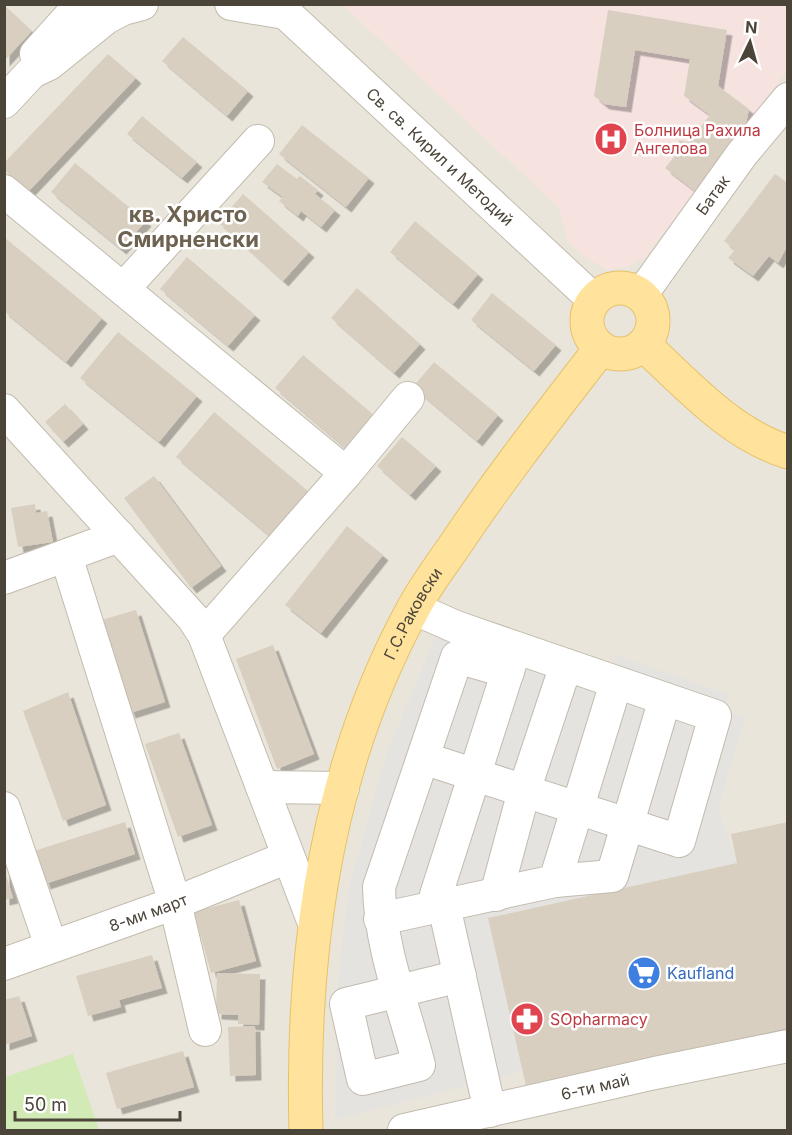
<svg xmlns="http://www.w3.org/2000/svg" width="792" height="1135" font-family="Inter,sans-serif">
<style>
.residential{fill:#eae5da}
.medical{fill:#f6e3e0}
.green{fill:#d2eab5}
.parking{fill:#e5e3e0}
.building{fill:#d8cfc1;filter:url(#shadow)}
.lines{fill:none;stroke-linecap:round;stroke-linejoin:round}
.minor-casing{stroke:#c2bbae;stroke-width:34}
.major-casing{stroke:#e6c16a;stroke-width:35}
.minor{stroke:#fff;stroke-width:32}
.major{stroke:#ffe39c;stroke-width:33}
.labels{text-anchor:middle;stroke-width:5;stroke-linejoin:round;paint-order:stroke}
.health-label{font-size:16px;fill:#be3a42;stroke:#fff;text-anchor:start}
.street-label{font-size:16px;fill:#4b4439;stroke:#fff}
.shop-label{font-size:16px;fill:#366cbe;stroke:#fff;text-anchor:start}
.district-label{font-size:22px;font-weight:bold;fill:#6e6250;stroke:#fff}
</style>
<defs>
<filter id="shadow"><feDropShadow dx="5.5" dy="5.5" stdDeviation="0" flood-color="#0004"/></filter>
</defs>
<rect width="100%" height="100%" fill="#f6f3ec"/>
<path class="residential" d="M5 5H787V1130H5Z"/>
<path class="medical" d="M343 5H787V71L645 257 629 266 607 270 585 257 568 242 559 208Z"/>
<path class="green" d="M73 1054 99 1130H5V1077Z"/>
<path class="parking" d="M448 606 610 669 616 655 730 695 726 711 745 718 718 809 737 863 489 918 523 1071 335 1120 338 982 348 892 385 758Z"/>
<path class="building" d="M4 5 32 31 4 61Z
M608 10 727 30 718 86 749 109 746 123 695 191 665 168 677 153 679 140 689 142 710 115 684 96 690 59 635 50 626 107 604 104 594 96Z
M183 37 248 91 227 116 162 61Z
M108 54 136 78 28 192 4 170V163Z
M142 116 197 162 182 178 127 134Z
M302 125 369 178 346 207 279 154Z
M75 163 146 221 121 249 51 192Z
M277 164 297 179 300 176 318 190 315 194 335 210 321 227 301 211 298 216 279 201 283 197 262 182Z
M775 174 788 183V245L778 263 769 256 753 276 728 258 735 250 724 241Z
M243 194 309 252 283 281 218 222Z
M415 221 478 274 453 304 390 252Z
M4 237 102 318 66 362 4 311Z
M187 257 255 315 228 346 160 289Z
M357 288 420 344 394 373 331 318Z
M492 293 556 345 534 371 471 320Z
M118 332 197 396 159 442 80 378Z
M303 355 376 417 348 450 275 388Z
M434 362 498 415 477 441 413 387Z
M65 404 83 424 63 442 45 422Z
M214 412 309 492 271 537 176 457Z
M402 437 436 466 410 495 377 466Z
M154 476 221 566 191 588 124 498Z
M35 504 36 513 47 511 53 542 18 547 11 508Z
M347 526 383 555 321 633 285 605Z
M136 610 165 702 130 713 101 620Z
M273 645 314 754 277 769 236 659Z
M68 692 106 805 63 821 23 711Z
M179 733 212 825 178 837 145 744Z
M125 822 135 854 45 884 34 851Z
M788 822V1028L526 1086 488 918 737 863 731 834Z
M4 869 13 898 4 900Z
M239 900 256 961 211 973 194 912Z
M152 955 162 988 119 1000 121 1007 88 1016 76 976Z
M217 973 260 974 259 1025 238 1024V1015L216 1014Z
M19 996 32 1036 4 1045V1000Z
M255 1026 256 1075 230 1076 228 1027Z
M183 1051 194 1087 117 1109 106 1073Z"/>
<g class="lines">
<g class="minor-casing">
<g id="minor">
<path d="M231 4 285 13"/>
<path id="s1" d="M276 4 594 300"/>
<path d="M36 54 81 4"/>
<path d="M4 102 32 72 49 64 106 18 123 9 142 4"/>
<path d="M4 191 346 473"/>
<path d="M123 289 258 141"/>
<path id="s2" d="M641 295 742 154 788 99"/>
<path d="M4 410 193 618 204 635 314 923"/>
<path d="M66 556 175 903 205 1030"/>
<path d="M4 578 119 536"/>
<path d="M413 608 456 627 715 716 679 841 423 758"/>
<path d="M204 635 346 473 408 398"/>
<path d="M262 787 343 788"/>
<path d="M4 808 51 946"/>
<path d="M555 881 616 683"/>
<path d="M496 895 524 791 566 665"/>
<path d="M380 919 555 881 612 876 665 699"/>
<path id="s3" d="M4 964 175 903 288 857"/>
<path d="M460 976 346 1004 363 1079 419 1065C404 1007 380 947 379 887L457 657 508 672"/>
<path d="M490 1111 444 906 436 895 514 652"/>
<path id="s4" d="M404 1130 655 1073 788 1046"/>
</g>
</g>
<g class="major-casing">
<g id="major">
<circle cx="620" cy="321" r="33"/>
<path d="M644 345C687 384 730 434 788 452"/>
<path id="s5" d="M306 1130C301 952 326 768 413 609 424 588 439 568 453 548 499 479 550 414 601 348"/>
</g>
</g>
<use href="#minor" class="minor"/>
<use href="#major" class="major"/>
</g>
<defs>
<g id="hospital-disc" transform="scale(1.725)"><circle r="9.5" fill="#e0444e" stroke="#fff"/><path d="M-5-5h3v3.5h4V-5h3V5h-3V1.5h-4V5h-3Z" fill="#fff"/></g>
<g id="supermarket-disc" transform="scale(1.725)"><circle r="9.5" fill="#3f7fe0" stroke="#fff"/><path d="M-6-5.5h2.5l.6 2H6L4.5 2H-2.5L-4.4-4H-6ZM-1.5 3.2a1.3 1.3 0 1 0 .1 0ZM3 3.2a1.3 1.3 0 1 0 .1 0Z" fill="#fff"/></g>
<g id="pharmacy-disc" transform="scale(1.725)"><circle r="9.5" fill="#e0444e" stroke="#fff"/><path d="M-2-6h4v4h4v4h-4v4h-4v-4h-4v-4h4Z" fill="#fff"/></g>
</defs>
<g fill-rule="evenodd">
<use href="#hospital-disc" x="611" y="139"/>
<use href="#supermarket-disc" x="644" y="973"/>
<use href="#pharmacy-disc" x="527" y="1019"/>
</g>
<g class="labels">
<g class="health-label">
<text x="634" y="136">Болница Рахила<tspan x="634" dy="18">Ангелова</tspan></text>
<text x="550" y="1025">SOpharmacy</text>
</g>
<g class="street-label">
<text dy="6" stroke="none"><textPath href="#s1" startOffset="224">Св. св. Кирил и Методий</textPath></text>
<text dy="6" stroke="none"><textPath href="#s2" startOffset="123">Батак</textPath></text>
<text dy="6" stroke="none"><textPath href="#s5" startOffset="534">Г.С.Раковски</textPath></text>
<text dy="6" stroke="none"><textPath href="#s3" startOffset="153">8-ми март</textPath></text>
<text dy="6" stroke="none"><textPath href="#s4" startOffset="196">6-ти май</textPath></text>
</g>
<g class="shop-label">
<text x="667" y="979">Kaufland</text>
</g>
<g class="district-label">
<text x="188" y="222">кв. Христо<tspan x="188" dy="25">Смирненски</tspan></text>
</g>
</g>
<rect width="792" height="1135" fill="none" stroke="#4b4439" stroke-width="12"/>
<g transform="translate(750 42) rotate(5)" stroke="#ffffff" stroke-width="4.5" paint-order="stroke">
<path d="M0-4.5L10 22L0 15L-10 22Z" fill="#4b4439"/>
<text y="-9" font-size="16" font-weight="bold" text-anchor="middle" fill="#4b4439">N</text>
</g>
<path d="M15 1111v9h165v-9" fill="none" stroke="#4b4439" stroke-width="3"/>
<text x="24" y="1111" font-size="18" fill="#4b4439" stroke="#ffffff" stroke-width="4.5" paint-order="stroke">50 m</text>
</svg>
